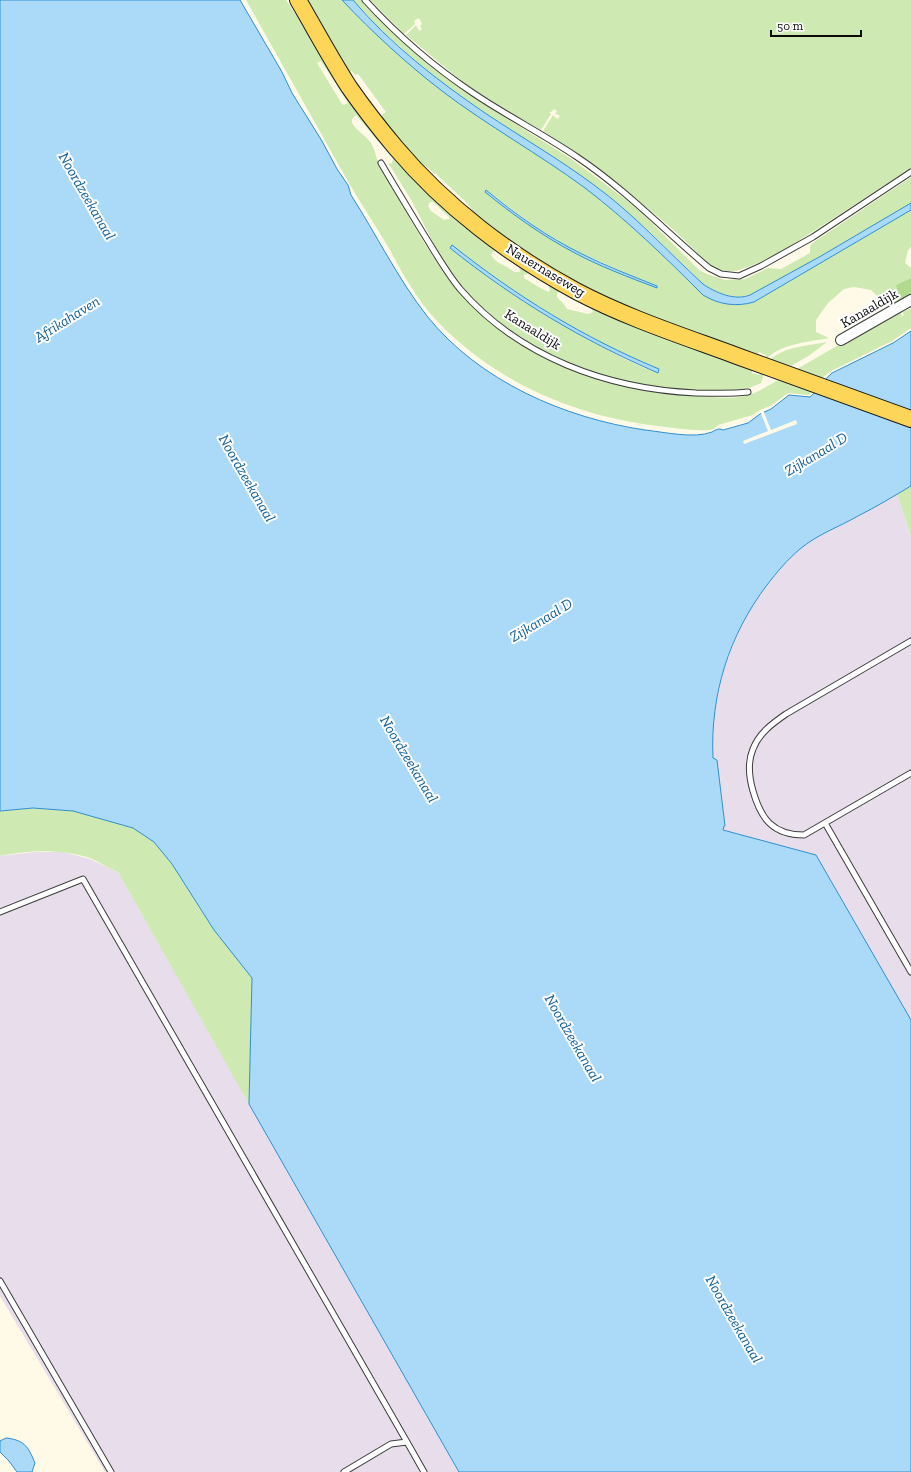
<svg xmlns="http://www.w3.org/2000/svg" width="911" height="1472" font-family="'Zilla Slab',serif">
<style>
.industrial{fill:#e8ddea}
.green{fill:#cee9b1;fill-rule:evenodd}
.forest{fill:#b1da8f}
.water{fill:#aadaf8;stroke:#2f8fd0}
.pier{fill:#fffae7}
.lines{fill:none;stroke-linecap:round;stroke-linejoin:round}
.service-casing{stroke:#3d3d3d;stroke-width:7}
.minor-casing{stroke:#3d3d3d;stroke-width:12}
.primary-casing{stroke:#1b1b1b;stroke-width:18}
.service{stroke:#fff;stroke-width:5}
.minor{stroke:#fff;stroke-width:10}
.primary{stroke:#fdd659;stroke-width:16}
.labels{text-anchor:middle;stroke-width:4;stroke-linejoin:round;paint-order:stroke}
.street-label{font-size:14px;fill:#0a0a0a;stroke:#fff}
.water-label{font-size:15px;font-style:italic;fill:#12609d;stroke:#fff}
</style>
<rect width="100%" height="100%" fill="#fffae7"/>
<path class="industrial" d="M897 494 911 536V1157L723 830 725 824 724 819 717 760 713 758 712 743 714 713 723 671 744 618 759 596 780 569 799 549 824 533 857 517Z
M34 852H63L90 859 118 872 459 1472H105L0 1296V856Z"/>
<path class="green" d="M246 0H286L300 21 301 20 321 54 489 243 749 368 752 370V373L759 375 760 373 764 374 761 383C734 397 696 391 666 388 581 378 496 340 447 267 437 252 430 236 421 219 413 201 401 184 391 167L388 164 392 163 393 159 356 115 352 119V123C357 131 366 136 371 143 375 149 375 155 378 161 402 204 425 250 456 288 513 358 602 389 690 395 706 396 728 400 744 396 758 393 771 384 783 377 804 365 824 353 844 342L845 345 848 343 846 341 899 310 902 316 904 315 903 312 911 308V328L892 341 831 371 822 378 811 393 809 395 788 393 772 405 760 410 753 415 718 425 714 429 709 430C692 431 675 428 658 426 571 416 486 378 428 311 413 292 401 271 390 250 377 228 363 207 350 185ZM321 61 348 103 344 105 342 104 317 63ZM430 202H433L449 217V219L444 220 431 211 428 206ZM452 246C483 269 514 293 547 313 583 334 621 353 659 369L658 373C637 366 615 354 595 343 543 316 495 285 450 248ZM495 251 519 267 520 272H514C507 265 497 265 491 255L492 252ZM528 273 548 285 550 290 549 292 542 289 524 278V274L526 275ZM560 292 591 308 593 312 588 314 567 309 563 303 557 297V293Z
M305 0H342C373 33 407 64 442 91 488 126 539 154 585 188 627 220 665 258 703 295 719 305 737 307 754 302L911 210V247L908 250 905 263 911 268V278L896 285 899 304 887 311 893 303 882 301 871 290 854 287 844 289 828 303 816 320V332L829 338C808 342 784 343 767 358L766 357V355L759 352 758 354C752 351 743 350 735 348 682 330 628 310 578 283 545 266 514 244 484 222L477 216 465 201 436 174 418 161 392 132 363 93 381 116 386 112 358 74 355 75 352 71 350 72 357 85ZM486 190 534 226 572 249 657 287 656 288C592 262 537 238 486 190Z
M353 0H361L402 41 454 83 477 100 570 158 625 199 644 215 699 270 707 274 725 280 745 279 768 268 781 269 810 253V246L814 242 911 177V203L821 256 750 295 738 297 727 295 716 292 703 284 650 232 606 194 569 167 485 113 441 82 413 59 379 28Z
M370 0H911V168C876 190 841 214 806 236 785 249 762 264 738 270 729 273 720 270 711 266 697 253 684 239 669 226 629 192 587 160 543 131L553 115 557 119 560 116 557 114 556 115 555 114 557 111 554 109 551 112H549L551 114 541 130 511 113 465 84 406 35 416 25 419 31 422 29 420 26 422 24 419 18 414 21 415 24 404 34Z
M827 342 810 355 791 366 771 359C786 346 808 346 827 342Z
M911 486V536L897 494Z
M33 808 73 811 134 828 154 842 172 864 204 915 252 978 249 1104 118 872C109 868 99 862 90 858 61 849 29 850 0 856V811Z"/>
<path class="forest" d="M911 278V297L899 304 896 285Z"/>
<path class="water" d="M0 0H240L282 72 292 93 322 141 337 169 348 185 351 195C376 234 398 279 427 316 479 381 564 418 645 430 664 432 694 439 712 432 714 431 716 429 720 429L723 430 748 423 760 414 771 409 789 395 810 397C819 390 823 380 832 373L893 343 911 331V486C894 496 876 507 858 516 839 527 818 534 800 549 788 559 777 572 767 585 729 635 710 695 713 758L717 760 725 826H724L723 830 816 855 911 1020V1472H459L249 1104 252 978 214 930 172 864 154 842 133 828 73 811 33 808 0 811Z
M342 0H353C390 44 438 81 485 113 521 137 559 159 594 185 634 214 667 251 703 284 716 293 735 301 750 295L821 256 911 203V210L754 302C737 307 719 305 703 295 666 258 627 220 585 188 539 154 488 126 442 91 407 64 373 33 342 0Z
M486 190C515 214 547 237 582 254 606 266 632 276 657 286V288C628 277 599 266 573 252 541 235 512 214 485 192Z
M452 245C516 296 584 338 659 369L658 373C582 340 515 300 450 248Z
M6 1438C24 1440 28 1446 35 1463L32 1472H17L9 1461 0 1452V1441Z"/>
<path class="pier" d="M763 410 771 430 796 420 797 424 744 444 743 441 768 431 760 411Z"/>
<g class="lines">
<g class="service-casing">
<path id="service" d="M365 0C397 35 434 67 473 93 507 116 543 134 577 157 625 189 665 231 709 268L721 274 739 276 761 266 813 237 911 172
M381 163C395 187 409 210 423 233 435 252 446 272 460 289 519 357 607 389 696 393 714 393 731 394 748 392
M911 641 786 714C773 723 759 733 753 749 747 763 749 777 753 791 761 819 773 835 804 835L911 773
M825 823 911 972
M0 912 83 879 407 1442 391 1444 344 1472
M0 1281 111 1472
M407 1442 424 1472"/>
</g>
<g class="minor-casing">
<path id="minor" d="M841 340 911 300"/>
</g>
<g class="primary-casing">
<path id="primary" d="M298 0C315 29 331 59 349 87 363 107 380 129 396 148 445 206 509 255 576 291 627 318 683 336 737 356 795 377 853 398 911 419"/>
</g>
<use href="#service" class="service"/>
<use href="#minor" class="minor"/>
<use href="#primary" class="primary"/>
</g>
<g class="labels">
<g class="street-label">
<text transform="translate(546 270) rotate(31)" y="5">Nauernaseweg</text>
<text transform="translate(869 308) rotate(-30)" y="5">Kanaaldijk</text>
<text transform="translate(533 329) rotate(32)" y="5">Kanaaldijk</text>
</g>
<g class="water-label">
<text transform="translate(87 196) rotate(60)" y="5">Noordzeekanaal</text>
<text transform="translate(67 319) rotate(-32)" y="5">Afrikahaven</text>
<text transform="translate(816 454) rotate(-31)" y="5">Zijkanaal D</text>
<text transform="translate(247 478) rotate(60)" y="5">Noordzeekanaal</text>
<text transform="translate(541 620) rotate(-31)" y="5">Zijkanaal D</text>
<text transform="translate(409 759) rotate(59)" y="5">Noordzeekanaal</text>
<text transform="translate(573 1038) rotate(60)" y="5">Noordzeekanaal</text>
<text transform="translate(734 1319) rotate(60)" y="5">Noordzeekanaal</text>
</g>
</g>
<path d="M771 30v6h90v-6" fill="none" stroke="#0a0a0a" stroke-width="2"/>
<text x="777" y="30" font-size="12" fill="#0a0a0a" stroke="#ffffff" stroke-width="3" paint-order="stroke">50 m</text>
</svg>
